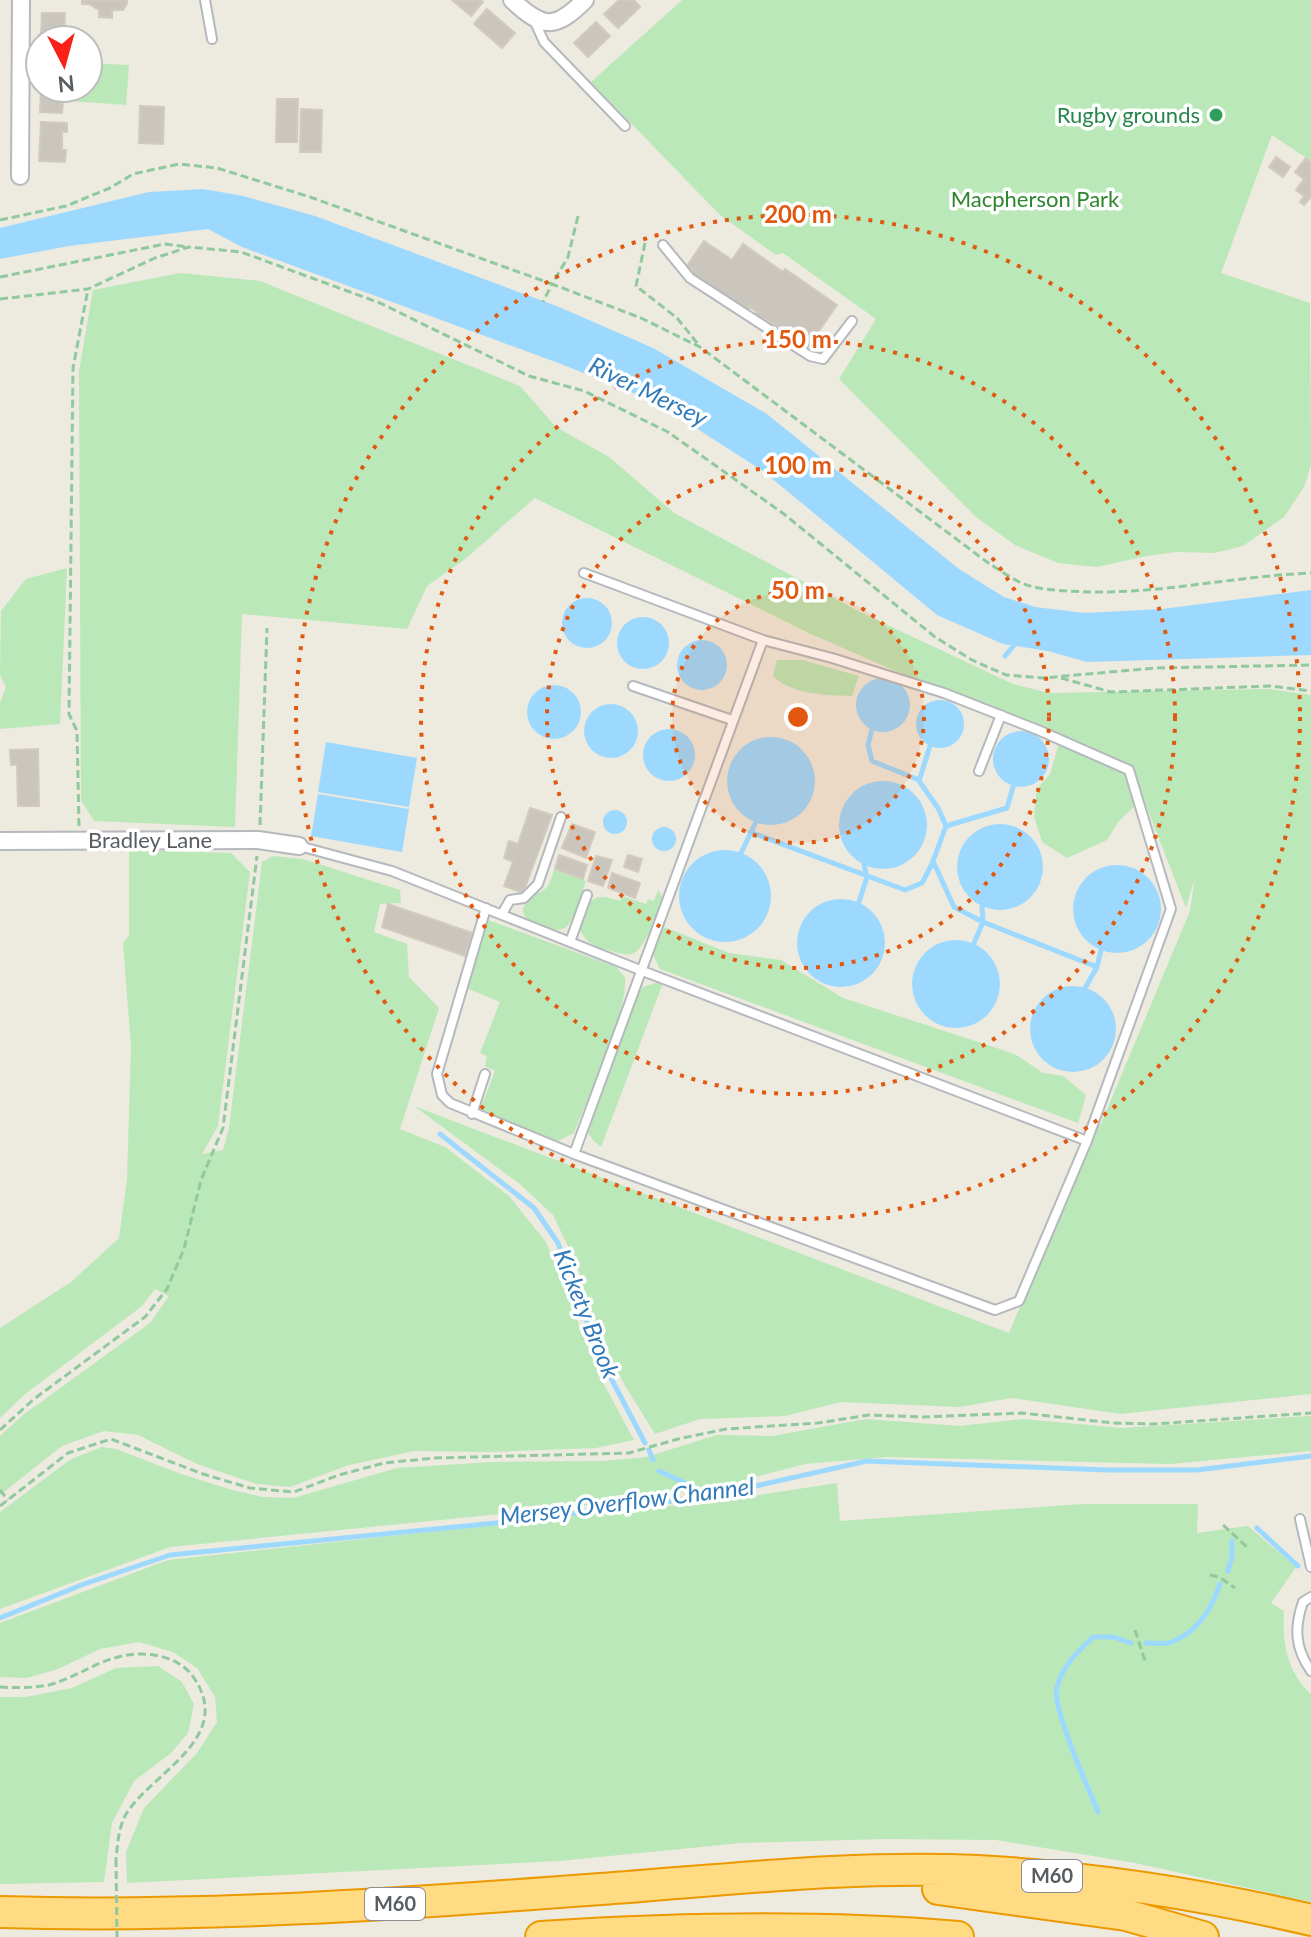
<svg xmlns="http://www.w3.org/2000/svg" width="1311" height="1937" font-family="Lato,sans-serif">
<style>
.green{fill:#bae8b8}
.water{fill:#9dd9ff}
.lines{fill:none;stroke-linecap:round;stroke-linejoin:round}
.stream{stroke:#9dd9ff;stroke-width:5}
.building{fill:#cac6be;stroke:#d2cbbd;stroke-width:2}
.lane-casing{stroke:#b5b9be;stroke-width:12}
.street-casing{stroke:#b5b9be;stroke-width:20}
.highway-casing{stroke:#ec9900;stroke-width:34}
.path{stroke:#91c99f;stroke-width:3;stroke-dasharray:8 4;stroke-linecap:butt}
.lane{stroke:#fff;stroke-width:8}
.street{stroke:#fff;stroke-width:16}
.highway{stroke:#ffdb84;stroke-width:30}
.path-bridge{stroke:#91c99f;stroke-width:3;stroke-dasharray:8 4;stroke-linecap:butt}
.ring{fill:none;stroke:#e15910;stroke-width:4;stroke-dasharray:4 8}
.leisure-dot{fill:#2e9e5b;stroke:#fff;stroke-width:3}
.labels{text-anchor:middle;stroke-width:7;stroke-linejoin:round;paint-order:stroke}
.shield{fill:#fff;stroke:#8a8e91;stroke-width:2}
.shield-label{font-size:20px;font-weight:bold;fill:#585d62}
.leisure-label{font-size:22px;fill:#27864d;stroke:#fff;text-anchor:end}
.park-label{font-size:22px;fill:#2c862d;stroke:#fff}
.street-label{font-size:22px;fill:#585d62;stroke:#fff}
.water-label{font-size:24px;font-style:italic;fill:#317aba;stroke:#fff}
.centre{fill:#e15910;stroke:#fff;stroke-width:4}
.ring-label{font-size:24px;text-anchor:middle;font-weight:bold;fill:#e15910;stroke:#fff;stroke-width:7;stroke-linejoin:round;paint-order:stroke}
</style>
<rect width="100%" height="100%" fill="#edeadf"/>
<path class="green" d="M682 0H1311V161L1272 135 1221 273 1310 303 1311 465 1304 487 1284 517 1243 546 1214 553 1177 552 1146 556 1097 567 1058 563 1015 545 976 517 839 379 876 319 783 253 776 255 720 215 591 82Z
M88 63 129 65 126 105 70 101V88H88Z
M180 273 260 281 520 386 556 427 609 457 674 513 864 614 1013 684 1049 693 1268 689 1311 695V1394L1120 1414 1012 1398 959 1407 841 1402 785 1416 700 1419 655 1434 624 1384 593 1320 577 1265 553 1215 520 1184 414 1106 1009 1333 1093 1132 1101 1124 1190 911 1195 877 1186 908 1131 767 1015 716 900 673 811 634 535 498 465 559 427 586 407 629 242 614 235 827 94 821 81 800 79 371 93 290Z
M67 568 60 724 0 729V703L6 687 0 675 1 611 26 579Z
M777 660H802L859 676 852 696C826 695 792 695 773 676Z
M1059 743 1126 771 1137 804 1119 821 1107 840 1067 858 1042 842 1034 816 1037 789 1050 774Z
M129 850 231 853 250 872 218 1126 202 1154 223 1150 229 1128 262 862 273 856 303 859 400 890 401 903 380 904 374 932 407 944 409 977 439 1008 400 1129 445 1147 509 1196 546 1242 600 1377 634 1440 596 1448 488 1452 414 1451 349 1465 290 1487 257 1484 197 1464 138 1435 104 1431 62 1446 0 1495V1436L23 1415 150 1323 169 1296 155 1289 142 1306 24 1395 0 1418V1328L71 1282 119 1238 127 1179 131 1047 123 943 129 936Z
M554 870 586 881C582 892 574 923 565 928 555 934 521 924 523 909 526 897 538 895 546 888 550 884 552 876 554 870Z
M658 890 663 897C658 910 646 947 634 953 626 957 613 951 604 949 593 946 585 941 580 930 589 903 588 890 620 901L622 896 646 904 648 899 654 901Z
M488 920 616 967 625 977C628 1013 588 1097 574 1133L558 1141 483 1115 481 1107 495 1071 485 1066 487 1056 480 1053 500 1002 466 988Z
M664 927 729 953 781 960 843 998 1003 1050 1018 1056 1043 1073 1063 1076 1086 1095 1078 1123 660 969 653 954Z
M655 983H663L601 1147 593 1140 586 1130 636 996 643 987Z
M1311 1416V1451L1170 1464 887 1457 805 1464 714 1488 581 1506 170 1547 0 1609V1512L71 1459 102 1447 116 1449 181 1474 232 1490 263 1497 293 1498 397 1468 492 1462 602 1461 646 1457 717 1435 772 1436 866 1419 959 1426 1023 1419 1122 1428Z
M837 1483 840 1521 1083 1504H1198L1197 1533 1248 1526 1296 1567 1271 1603 1284 1611C1282 1643 1287 1672 1311 1694V1902L1135 1863 996 1840 885 1839 741 1843 559 1861 127 1883 126 1852 144 1808 197 1753 217 1722 215 1697 197 1668 173 1652 139 1642 100 1649 58 1669 27 1678 0 1677V1623L168 1560 733 1499Z
M158 1666 182 1682 194 1704 188 1733 171 1753 134 1781 112 1823 104 1882 0 1884V1697H26L72 1688 116 1668Z"/>
<path class="water" d="M203 189 243 196 315 216 559 307 653 348 767 414 959 569 1004 597 1035 607 1085 613 1162 609 1311 590V655L1087 662 1048 651 1003 644 937 615 763 471 674 414 633 393 561 364 242 247 208 229 69 246 0 259V228L149 192Z
M562 623a25 25 0 1 1 50 0a25 25 0 1 1-50 0Z
M617 643a26 26 0 1 1 52 0a26 26 0 1 1-52 0Z
M677 665a25 25 0 1 1 50 0a25 25 0 1 1-50 0Z
M856 705a27 27 0 1 1 54 0a27 27 0 1 1-54 0Z
M527 712a27 27 0 1 1 54 0a27 27 0 1 1-54 0Z
M916 724a24 24 0 1 1 48 0a24 24 0 1 1-48 0Z
M584 731a27 27 0 1 1 54 0a27 27 0 1 1-54 0Z
M643 755a26 26 0 1 1 52 0a26 26 0 1 1-52 0Z
M993 759a28 28 0 1 1 56 0a28 28 0 1 1-56 0Z
M727 781a44 44 0 1 1 88 0a44 44 0 1 1-88 0Z
M326 742 417 758 409 807 318 792Z
M839 825a44 44 0 1 1 88 0a44 44 0 1 1-88 0Z
M318 794 409 809 402 852 311 836Z
M603 822a12 12 0 1 1 24 0a12 12 0 1 1-24 0Z
M957 867a43 43 0 1 1 86 0a43 43 0 1 1-86 0Z
M652 839a12 12 0 1 1 24 0a12 12 0 1 1-24 0Z
M679 896a46 46 0 1 1 92 0a46 46 0 1 1-92 0Z
M1073 909a44 44 0 1 1 88 0a44 44 0 1 1-88 0Z
M797 943a44 44 0 1 1 88 0a44 44 0 1 1-88 0Z
M912 984a44 44 0 1 1 88 0a44 44 0 1 1-88 0Z
M1030 1029a43 43 0 1 1 86 0a43 43 0 1 1-86 0Z"/>
<g class="lines">
<path class="stream" d="M1005 656 1015 644
M872 729 868 745 872 761 919 780
M930 746 919 781 938 808 946 826
M1013 787 1007 808 946 826 933 861 954 907 983 922 1097 967
M750 832 905 890 922 883 933 862
M741 853 756 822
M859 902 867 877 864 865
M974 943 983 922 982 906
M1085 988 1097 967 1101 950
M440 1134 534 1208 558 1243 601 1359 645 1443
M649 1450 653 1460
M659 1471 709 1494
M1257 1528 1298 1566
M1228 1571 1232 1557V1541
M0 1618 84 1584 170 1555 506 1522 711 1496 867 1461 1107 1470H1197L1311 1456
M1146 1643C1154 1643 1165 1645 1172 1642 1197 1632 1212 1608 1220 1584
M1098 1812C1089 1789 1051 1707 1057 1687 1062 1667 1078 1651 1093 1637H1113L1131 1643"/>
</g>
<path class="building" d="M82 0H127V4L123 10H112V18L99 17V10L89 4H82Z
M452 0H481L483 2 471 16Z
M619 0H634L640 7 618 28 604 14Z
M487 9 515 33 502 48 474 24Z
M42 13H65L64 36 41 35Z
M596 22 610 36 588 57 574 43Z
M41 89 64 90 62 113 40 112Z
M277 99H298L297 142H276Z
M140 106 164 107 163 144 139 143Z
M301 109 322 110 321 152H300Z
M41 122 67 123V132H62V150H66L65 162 39 161Z
M1276 157 1290 167 1283 177 1269 167Z
M1306 158 1311 163V197L1304 205 1300 202 1304 196 1296 190 1304 179 1295 172Z
M704 241 732 260 743 244 783 272 785 269 837 305 807 348 765 319 763 322 754 316 757 312 750 307 746 314 690 275 693 270 687 266Z
M38 749 39 806H18L17 765H11L10 750Z
M530 808 552 815 523 893 504 886 513 862 504 858 509 841 518 844Z
M572 824 595 832 586 858 562 848Z
M559 855 587 865 583 879 555 869Z
M628 855 642 859 638 872 624 867Z
M596 856 612 860 603 886 588 881Z
M612 873 640 883 635 898 608 888Z
M388 904 472 933 465 956 382 927Z"/>
<g class="lines">
<g class="lane-casing">
<path id="lane" d="M205 0 212 39
M534 20 544 42 625 126
M663 245 690 278 810 356 823 359 852 321
M633 686 732 720
M979 771 1001 715
M299 846 392 871 640 970 1087 1141
M486 908 437 1074 442 1095 450 1103 574 1154 995 1310 1019 1301 1087 1141 1171 909 1129 770 1038 730 944 693 832 658 763 640 584 573
M502 914 510 900 524 898 538 884 561 817
M570 942 587 895
M472 1114 485 1074
M574 1154 763 640
M1300 1519 1311 1567
M1311 1597 1303 1602C1294 1628 1295 1648 1311 1671"/>
</g>
<g class="street-casing">
<path id="street" d="M512 0C543 29 555 30 585 0
M20 176 21 0
M0 841 258 840 299 846"/>
</g>
<g class="highway-casing">
<path id="highway" d="M938 1889 1126 1915 1203 1937
M0 1912C201 1918 401 1904 601 1889 726 1880 853 1865 978 1871 1090 1877 1201 1894 1311 1920
M541 1937C680 1928 819 1925 958 1937"/>
</g>
<path class="path" d="M578 216 568 257 552 284 641 318 700 347 987 562C1000 570 1015 582 1030 586 1049 591 1071 591 1091 592 1166 593 1237 576 1311 573
M0 220 66 206 110 188 133 174 179 164 217 168 310 197 552 284 543 302
M645 243 636 286 677 318 698 344
M0 277 165 244 188 247
M0 299 88 289 155 258 189 247 241 252 380 303 529 376 584 391 668 432 784 514 935 637 972 660 1006 675 1043 678 1155 668 1311 665
M1061 678 1111 692 1270 686 1311 691
M260 825 267 628
M79 826 77 731 69 714 73 368 88 289
M0 1430 34 1399 145 1317 167 1289 184 1249 201 1180 223 1128 257 856
M0 1490 8 1500
M0 1506 68 1453 111 1439 203 1474 250 1488 294 1492 339 1475 384 1463 435 1458 629 1453 678 1439 726 1429 818 1423 869 1415 923 1417 1022 1413 1113 1423 1154 1424 1311 1413
M1223 1525 1247 1547
M1210 1575 1219 1577 1235 1588
M1135 1630 1145 1661
M0 1687C16 1688 33 1688 49 1685 82 1676 104 1654 141 1654 161 1654 183 1661 194 1678 233 1735 159 1770 131 1807 119 1821 118 1840 116 1859"/>
<use href="#lane" class="lane"/>
<use href="#street" class="street"/>
<use href="#highway" class="highway"/>
<path class="path-bridge" d="M116 1859 117 1937"/>
</g>
<circle cx="798" cy="717" r="126" fill="#e15910" fill-opacity=".12"/>
<g class="ring">
<circle cx="798" cy="717" r="126"/>
<circle cx="798" cy="717" r="251"/>
<circle cx="798" cy="717" r="377"/>
<circle cx="798" cy="717" r="502"/>
</g>
<circle class="leisure-dot" cx="1216" cy="115" r="8"/>
<g class="labels">
<g class="shield">
<rect x="1022" y="1860" width="60" height="32" rx="6"/>
<rect x="365" y="1888" width="60" height="32" rx="6"/>
</g>
<g class="shield-label">
<text x="1052" y="1883">M60</text>
<text x="395" y="1911">M60</text>
</g>
<g class="leisure-label">
<text x="1200" y="123">Rugby grounds</text>
</g>
<g class="park-label">
<text x="1035" y="207">Macpherson Park</text>
</g>
<g class="street-label">
<text x="150" y="848">Bradley Lane</text>
</g>
<g class="water-label">
<text transform="translate(648 392) rotate(26)" y="8">River Mersey</text>
<text transform="translate(586 1314) rotate(68)" y="8">Kickety Brook</text>
<text transform="translate(627 1502) rotate(-7)" y="8">Mersey Overflow Channel</text>
</g>
</g>
<circle cx="798" cy="717" r="12" class="centre"/>
<g class="ring-label">
<text x="798" y="223">200 m</text>
<text x="798" y="348">150 m</text>
<text x="798" y="474">100 m</text>
<text x="798" y="599">50 m</text>
</g>
<g transform="translate(64 64) rotate(174)"><circle r="38" fill="#ffffff" stroke="#bcbec0" stroke-width="2"/>
<path d="M0-6L14 30L0 20L-14 30Z" fill="#fa2119"/>
<text y="-12" font-size="22" font-weight="bold" text-anchor="middle" fill="#585d62">N</text>
</g>
</svg>
